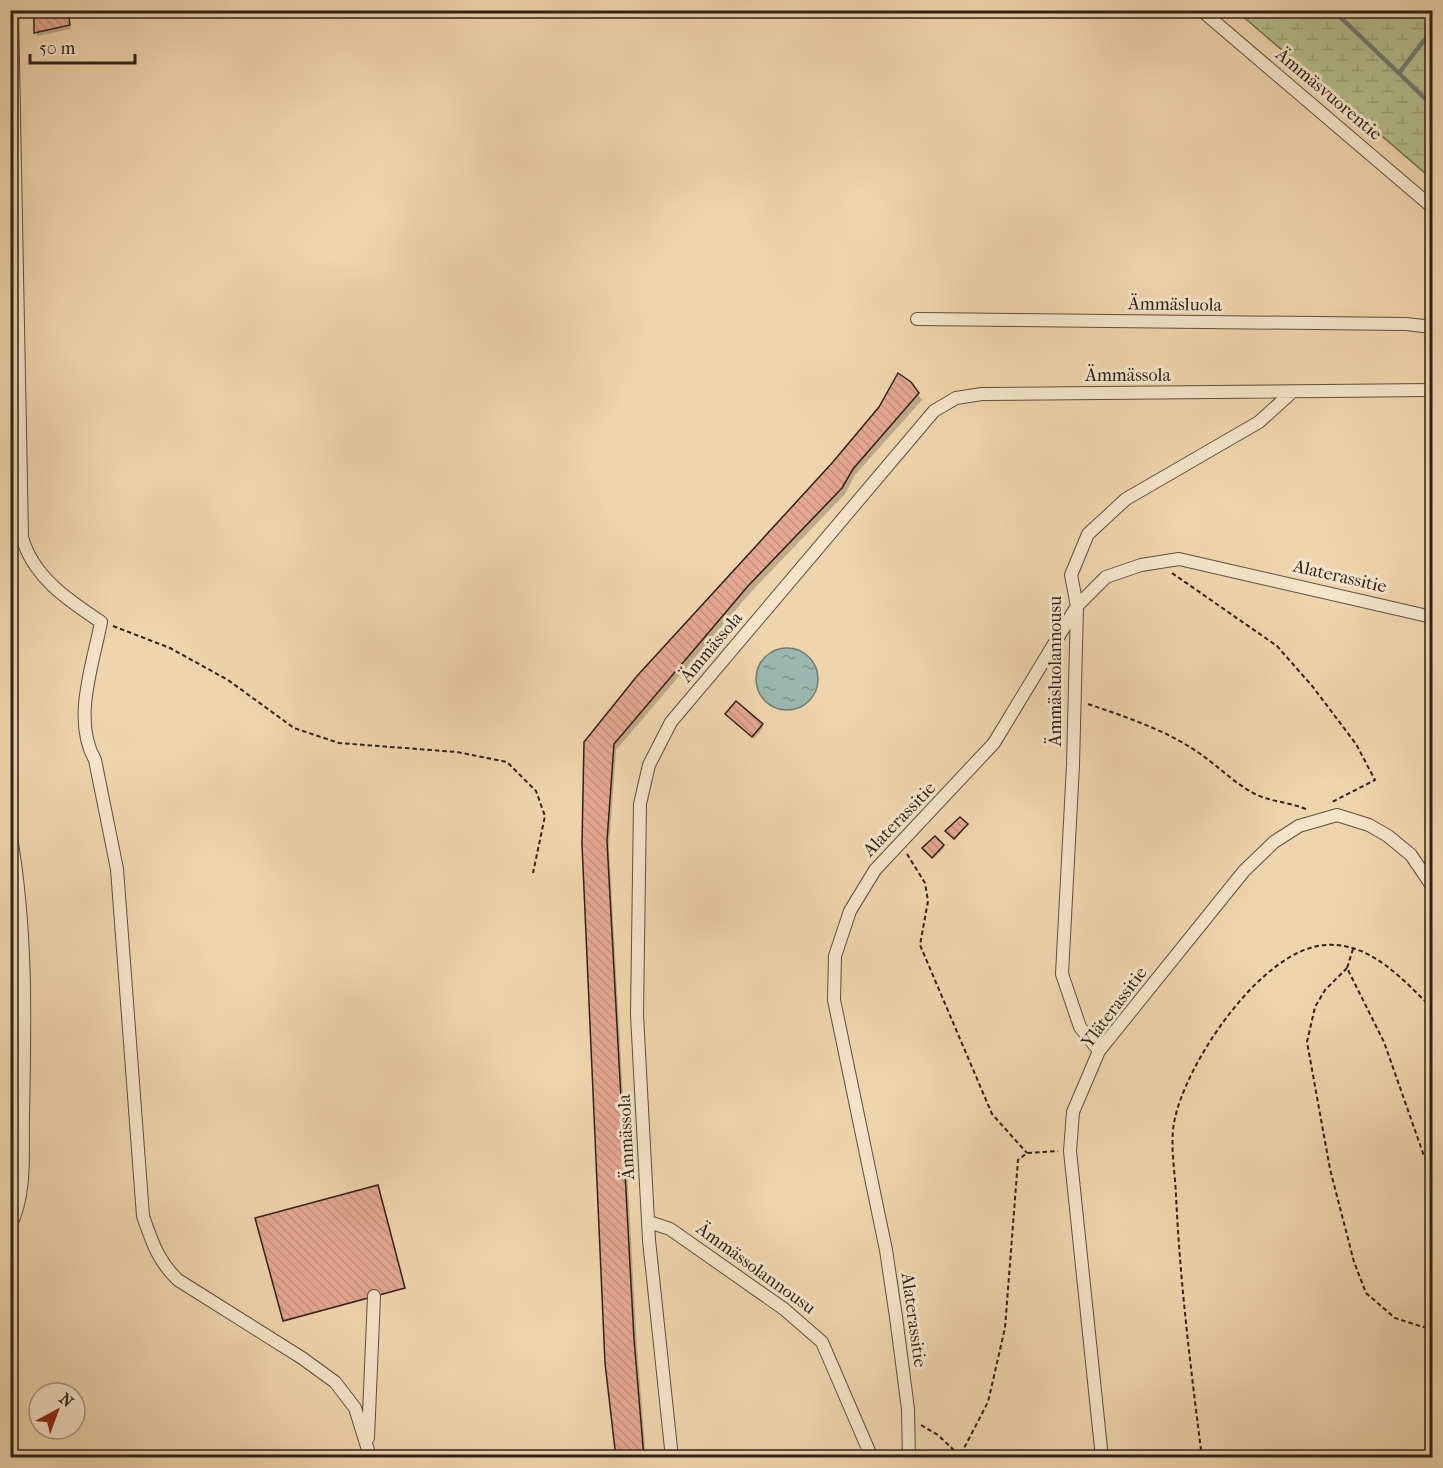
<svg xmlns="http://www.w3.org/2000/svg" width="1443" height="1468" font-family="'IM FELL French Canon',serif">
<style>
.wetland{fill:url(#wetland-marsh);stroke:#727052;stroke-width:1.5}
.water{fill:url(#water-ripples);stroke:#6f7c73;stroke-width:1.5}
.shadow{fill:#0003}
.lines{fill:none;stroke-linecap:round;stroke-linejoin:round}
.stream{stroke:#6f7c73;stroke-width:4.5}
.building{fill:url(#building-back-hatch);stroke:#2f2118;stroke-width:1.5}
.minor-casing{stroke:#5f4e3d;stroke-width:14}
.path{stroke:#2f2118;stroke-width:2;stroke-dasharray:4.5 3;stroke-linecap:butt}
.minor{stroke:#f5e4ca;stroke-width:12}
.labels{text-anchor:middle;stroke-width:6;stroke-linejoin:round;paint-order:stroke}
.street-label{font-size:18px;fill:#2f2118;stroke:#f5e4ca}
</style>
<defs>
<pattern id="wetland-marsh" width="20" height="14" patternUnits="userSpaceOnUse" patternTransform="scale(1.5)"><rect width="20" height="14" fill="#b5be8d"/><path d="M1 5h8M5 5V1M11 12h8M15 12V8" fill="none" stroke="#9ca379"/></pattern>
<pattern id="water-ripples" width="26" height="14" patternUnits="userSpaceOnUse" patternTransform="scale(1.5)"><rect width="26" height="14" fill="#9ab8af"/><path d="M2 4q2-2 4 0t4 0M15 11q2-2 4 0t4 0" fill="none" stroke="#7e958d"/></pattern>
<pattern id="building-back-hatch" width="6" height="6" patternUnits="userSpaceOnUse" patternTransform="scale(1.5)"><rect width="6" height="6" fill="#e5a892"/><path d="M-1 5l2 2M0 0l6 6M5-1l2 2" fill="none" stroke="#c5907d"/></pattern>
</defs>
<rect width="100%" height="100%" fill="#efd5ad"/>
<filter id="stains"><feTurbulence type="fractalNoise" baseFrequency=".00333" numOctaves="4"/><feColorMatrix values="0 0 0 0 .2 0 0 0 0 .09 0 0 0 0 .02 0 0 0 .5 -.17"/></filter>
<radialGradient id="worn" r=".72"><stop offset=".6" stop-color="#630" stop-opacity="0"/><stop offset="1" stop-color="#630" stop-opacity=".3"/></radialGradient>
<path class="wetland" d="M1236 11H1432V179L1247 20Z"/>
<path class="water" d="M756 679a31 31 0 1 1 62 0a31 31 0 1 1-62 0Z"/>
<path class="shadow" d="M68 10 71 29 38 36 36 32Z
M918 394 922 400 855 475 845 494 751 592 616 750 609 848 637 1346 646 1458H618L586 742 833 464Z
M727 714 761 725 763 728 754 739Z
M967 825 955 840 948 833Z
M935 838 944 848 934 858 925 850Z
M378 1188 405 1289 285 1321 284 1320Z"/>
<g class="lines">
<path class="stream" d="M1333 10 1432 105
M1399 73 1432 30"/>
</g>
<path class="building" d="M54 10H68L70 25 34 33V15Z
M898 373 911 382 919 393 853 469 842 488 748 586 614 744 607 841 634 1339 644 1458H616L605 1363 582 844 584 742 637 676 832 463 879 407Z
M736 701 763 724 752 737 725 714Z
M960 817 968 824 954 839 945 831Z
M935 836 944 845 932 858 922 848Z
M378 1185 405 1288 283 1321 255 1218Z"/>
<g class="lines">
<g class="minor-casing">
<path id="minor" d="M12 10 22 537C33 577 68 600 101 622 93 665 72 720 95 760L117 869 143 1216C152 1242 158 1261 178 1280L302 1358 335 1382 355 1408 368 1450
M1201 10 1432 207
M917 319 1406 324 1432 327
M10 832C27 926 25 1019 23 1114 22 1149 27 1194 10 1226
M1099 1051 1080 1027 1062 974 1073 765 1077 606 1071 575 1088 534 1126 499 1259 422 1291 393
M649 1222 670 1229 784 1309 822 1342 872 1458
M368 1438 374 1296
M672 1458 649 1240 637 1015 640 804 649 765 671 722 934 411 956 398 982 394 1432 390
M909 1458 908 1409 896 1317 886 1250 834 1000 835 956 850 911 875 870 994 743 1077 606 1106 577 1141 565 1179 559 1432 617
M1102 1458 1070 1151 1073 1112 1099 1051 1244 871 1274 842 1299 826 1337 815 1369 825 1388 836 1411 855 1432 886"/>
</g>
<path class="path" d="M1172 573 1277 646 1313 687 1356 744 1375 780 1330 803
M113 626 170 648 228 680 294 728 339 743 457 752 507 762 536 791 545 816 533 873
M1088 704C1126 717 1166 730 1199 753 1218 766 1234 783 1255 794 1271 802 1290 802 1308 810
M907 854 925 883 928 901 920 945 992 1114 1027 1153
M1353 949 1347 968 1384 1042 1424 1156 1432 1170
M1347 968 1325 990 1315 1007 1307 1042 1330 1169 1354 1262 1366 1293 1395 1318 1423 1327 1432 1326
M921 1425 938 1435 962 1458
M961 1454 988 1402 1005 1328 1018 1160 1027 1153 1058 1151
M1202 1458C1191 1370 1180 1283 1176 1195 1175 1172 1170 1145 1174 1123 1184 1065 1262 948 1326 945 1371 942 1403 980 1432 1008"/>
<use href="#minor" class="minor"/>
</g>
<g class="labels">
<g class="street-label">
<text transform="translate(1329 94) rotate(40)" y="6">Ämmäsvuorentie</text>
<text transform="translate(1175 304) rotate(1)" y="6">Ämmäsluola</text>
<text x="1128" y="381">Ämmässola</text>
<text transform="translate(1340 576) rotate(13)" y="6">Alaterassitie</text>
<text transform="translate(711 647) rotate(-50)" y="6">Ämmässola</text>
<text transform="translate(1055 671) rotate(-90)" y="6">Ämmäsluolannousu</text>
<text transform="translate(899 819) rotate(-46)" y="6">Alaterassitie</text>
<text transform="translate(1114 1007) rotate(-53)" y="6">Yläterassitie</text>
<text transform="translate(626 1137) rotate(-93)" y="6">Ämmässola</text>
<text transform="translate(756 1268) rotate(36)" y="6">Ämmässolannousu</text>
<text transform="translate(914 1320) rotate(82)" y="6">Alaterassitie</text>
</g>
</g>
<rect width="1443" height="1468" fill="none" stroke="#efd5ad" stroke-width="36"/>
<rect x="12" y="12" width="1419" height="1444" fill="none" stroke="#2f2118" stroke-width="3"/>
<rect x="18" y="18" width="1407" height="1432" fill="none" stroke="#2f2118" stroke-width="1.5"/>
<g transform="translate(57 1411) rotate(41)"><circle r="28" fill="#f5e4ca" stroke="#a69683" stroke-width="1.5"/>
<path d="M0-4.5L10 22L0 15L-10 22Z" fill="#8f2418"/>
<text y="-9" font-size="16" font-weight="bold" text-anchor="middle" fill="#2f2118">N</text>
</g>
<path d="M30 54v9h105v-9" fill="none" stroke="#2f2118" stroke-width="3"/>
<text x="39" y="54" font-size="18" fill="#2f2118" stroke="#f5e4ca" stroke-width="4.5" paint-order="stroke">50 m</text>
<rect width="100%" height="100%" filter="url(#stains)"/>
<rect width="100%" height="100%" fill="url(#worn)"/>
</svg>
